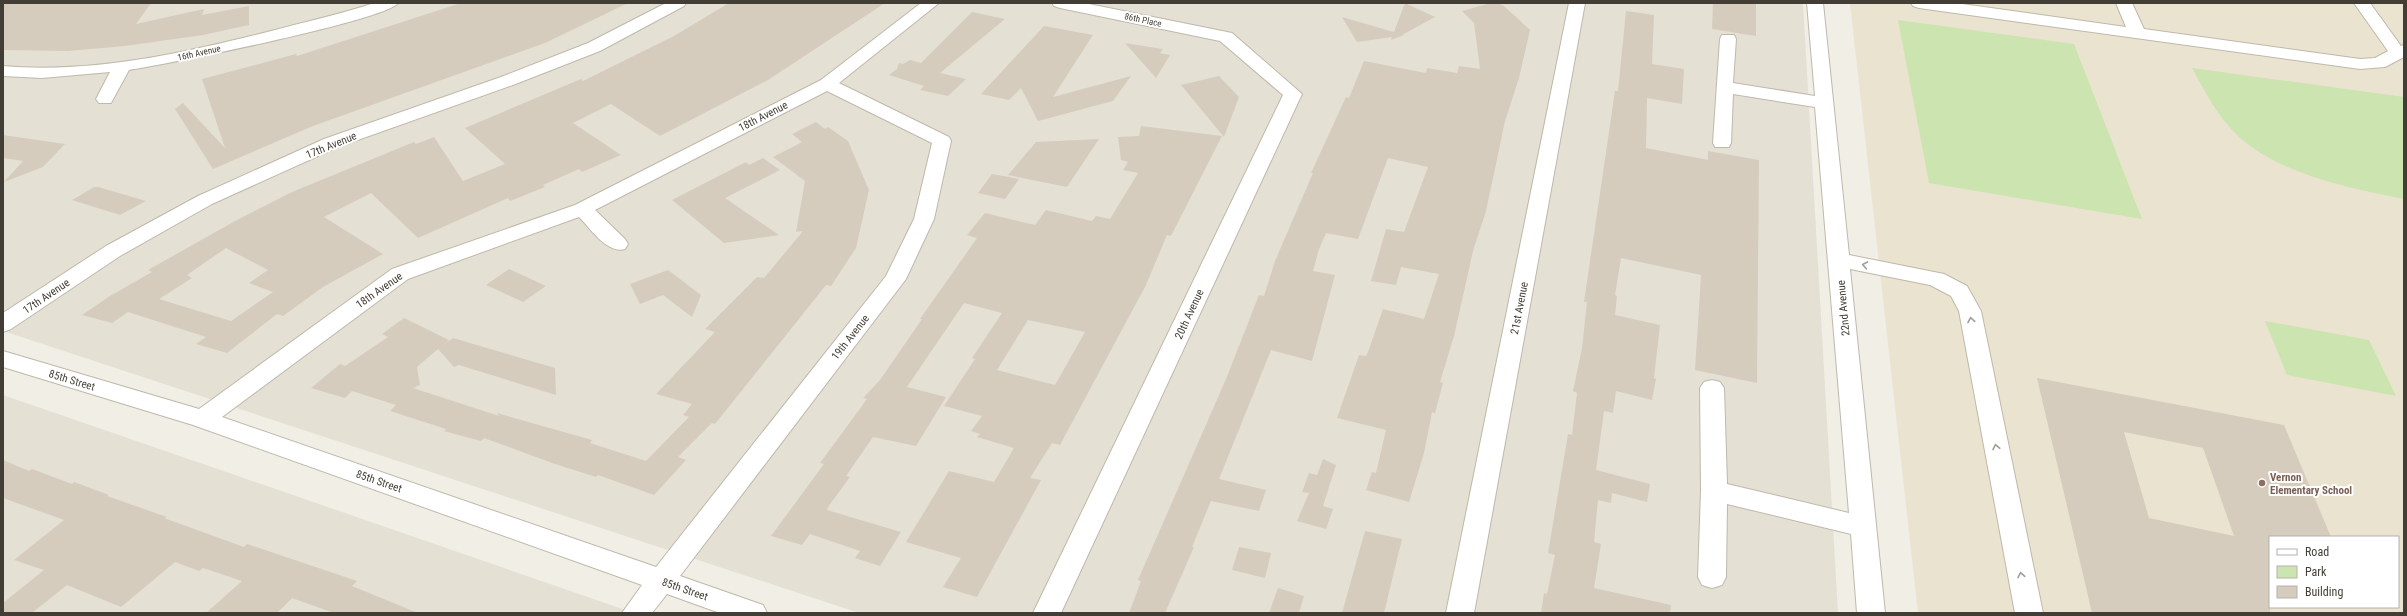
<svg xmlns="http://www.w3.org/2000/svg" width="2407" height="616" font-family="'Roboto Condensed',sans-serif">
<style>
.residential{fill:#e5e0d4}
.education{fill:#eae3d0;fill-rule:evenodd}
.green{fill:#cce4b0}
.building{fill:#d5ccbe;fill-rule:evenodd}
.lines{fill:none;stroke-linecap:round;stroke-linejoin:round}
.minor-casing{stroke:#bfb8ab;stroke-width:2}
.minor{fill:#fff;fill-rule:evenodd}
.oneway{stroke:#a19e9a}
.education-dot{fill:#8d6e63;stroke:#fff;stroke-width:1.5}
.labels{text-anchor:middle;stroke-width:4;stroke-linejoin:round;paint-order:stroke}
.far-street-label{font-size:9px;fill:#433e35;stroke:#fff}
.street-label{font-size:11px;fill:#433e35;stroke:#fff}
.education-label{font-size:11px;font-weight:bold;fill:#785e54;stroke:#fff;text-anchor:start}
</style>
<rect width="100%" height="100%" fill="#f1eee5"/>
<path class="residential" d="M9 3H1803L1838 613H859L3 331V6Z
M3 395 345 513 634 613H3Z"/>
<path class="education" d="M1850 3H2404V613H1918ZM2270 537H2398V607H2270Z"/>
<path class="green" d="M1898 20 2074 44 2142 219 1929 183Z
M2192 68 2404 97V199C2351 189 2279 174 2238 136 2218 117 2205 92 2192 68Z
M2265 321 2369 340 2396 396 2287 375Z"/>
<path class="building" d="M3 3H151L136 24 204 9 202 15 249 6V25L203 35 125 46 68 51 3 50Z
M461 3H628L545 43 313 126 213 169 175 109 183 103 225 148 202 79 296 54 297 56Z
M729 3H885L768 80 660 136 611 104 573 123 621 155 582 172 579 169 543 185 545 187 510 201 508 198 418 238 371 193 324 217 383 254 323 287 283 316 277 314 227 353 196 344 206 337 128 312 112 323 82 315 110 296 152 272 148 270 235 221 292 192 414 142 416 144 434 137 463 181 505 164 465 128 581 79 583 81 674 36ZM226 248 268 270 249 283 273 292 231 321 159 299 192 278 187 275Z
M1405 3 1435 17 1402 35H1404L1391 40 1392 37 1357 42 1342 17 1394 32Z
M1491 3H1498L1505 7 1530 30 1519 78 1505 121 1486 211 1473 251 1454 336 1440 382 1443 383 1435 413 1432 412 1424 453 1409 502 1366 490 1372 472 1376 473 1386 430 1337 418 1359 355 1366 356 1368 352 1383 309 1424 319 1439 274 1401 267 1396 285 1371 281 1386 229 1404 232 1428 167 1388 158 1358 239 1326 233 1319 249 1313 271 1335 275 1312 361 1271 350 1219 479 1266 490 1259 511 1211 501 1192 547H1194L1165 613H1129L1141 581 1138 580 1226 379 1259 295 1264 296 1275 261 1313 173H1311L1346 97 1349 98 1364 61 1426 73 1427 68 1457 73 1459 66 1480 69 1474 23 1462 11Z
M1713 3H1756V36L1712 29Z
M1626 11 1654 15 1652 64 1684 69 1682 104 1647 98 1646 148 1708 160V151L1759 160 1757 383 1695 370 1701 275 1621 258 1615 295 1617 296 1615 315 1660 325 1654 378 1656 379 1652 400 1616 391 1613 413 1604 411 1596 470 1650 484 1647 502 1612 493 1611 503 1598 500 1594 542 1601 544 1594 588 1671 605 1670 613H1541L1544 593 1547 594 1555 555 1548 553 1568 434 1572 435 1577 393 1573 391 1582 348 1587 302H1584L1615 91H1618Z
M972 12 1005 19 940 73 966 79 948 96 920 90 924 86 889 75 897 69 899 63 903 64 910 60 921 63Z
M1044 26 1093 35 1053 97 1131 76 1113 101 1038 121 1021 88 1009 100 981 94Z
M1125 43 1163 49 1160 53 1170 55 1156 78Z
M1219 76 1239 97 1224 137 1181 85Z
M816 122 825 129 828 127 848 141 869 190 856 248 831 286 826 285 715 424 712 423 678 457 686 460 654 495 598 475 596 477 555 464 484 438 481 441 444 431 446 429 390 411 396 405 352 391 345 398 311 388 340 364 345 366 388 337 382 334 404 318 449 340 443 345 453 338 555 368 556 395 459 365 454 367 438 349 417 367 420 385 413 388 499 416 497 413 592 440 590 443 646 461 689 417 683 415 692 404 656 394 715 332 705 329 757 277 764 278 803 231 796 232 805 181 773 157 802 142 792 134Z
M1141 126 1222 136 1171 236 1167 235 1146 285 1060 445 1052 443 1030 478 1041 480 977 597 943 587 961 558 906 542 949 471 994 482 1014 448 977 437 980 434 971 431 982 416 944 406 975 359 972 358 1002 313 964 303 907 387 946 397 916 446 873 437 846 476 850 477 828 507 827 510 901 532 880 566 855 558 860 551 810 534 802 545 771 536 824 464 820 463 867 399 863 398 880 380 922 319H920L977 238 967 235 985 213 1035 225 1046 210 1092 221 1096 216 1110 219 1138 173 1123 170 1128 162 1121 160 1118 137 1139 136ZM1028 320 1085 332 1055 385 997 370Z
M3 135 65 144 43 167 4 182 23 161 3 158Z
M1099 139 1067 187 1008 175 1036 142Z
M763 158 780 170 725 198 779 235 724 243 672 200 746 162 749 165Z
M992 174 1019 179 1005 199 978 193Z
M94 187H98L146 201 120 215 72 200Z
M509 269 546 286 523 302 486 285Z
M668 270 701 295 692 317 663 295 640 304 630 284Z
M2037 378 2284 425 2331 537H2270V613H2092ZM2124 432 2203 448 2234 536 2149 518Z
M1323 459 1336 465 1323 506 1333 509 1326 529 1297 521 1309 493 1302 492 1309 473 1317 475Z
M3 460 29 471 32 469 72 484 74 482 109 495 107 496 167 517 164 518 244 547 247 544 357 581 352 586 418 613H334L292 598 277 613H206L242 581 203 568 199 571 175 562 121 607 67 585 32 613H3V603L44 570 14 560 64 520 3 498Z
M1365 531 1402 539 1384 613H1342Z
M1239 547 1271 553 1265 578 1232 570Z
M1278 588 1304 596 1299 613H1269Z"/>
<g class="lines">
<g class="minor-casing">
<path id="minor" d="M374 3H398C387 20 163 65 129 70L111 103H99L96 99 110 72 42 78 3 76V66C94 74 188 52 275 30 308 21 342 14 374 3Z
M666 3H686L684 6 600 51 513 85 338 147 212 204 120 256 11 329 3 332V313L106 246 198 196 324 139 501 77 588 43Z
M921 3H939L839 83 949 137 951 141 934 219 906 279 680 576 763 605 767 613H720L667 594 652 613H622L642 585 193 425 3 367V351L199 409 392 269 575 205 821 80ZM827 91 932 143 914 219 886 276 656 567 222 417 408 279 579 217C591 229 607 254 625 249L628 244 625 239 595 210Z
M1052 3H1084L1232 33 1302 94 1061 613H1033L1283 95 1220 41 1060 8 1054 6Z
M1569 3H1585L1474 613H1446Z
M1807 3H1823L1849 255 1944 274 1967 286 1981 311 2043 613H2015L1959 311 1951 296 1930 285 1850 269 1885 613H1857L1851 534 1727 504 1726 577 1722 585 1712 588 1702 585 1698 577 1701 491 1700 388 1704 382 1712 380 1720 382 1724 388 1727 484 1849 513 1815 107 1733 94 1731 143 1729 147H1715L1713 143 1720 39 1722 35H1734L1736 39 1733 83 1815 96Z
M1911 3H1955L2126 27 2116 3H2132L2144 29 2360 59 2375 58 2388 51 2354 3H2370L2401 46 2404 45V57L2385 67 2360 69 1919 8 1913 6Z"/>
</g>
<use href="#minor" class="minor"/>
</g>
<defs><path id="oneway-chevron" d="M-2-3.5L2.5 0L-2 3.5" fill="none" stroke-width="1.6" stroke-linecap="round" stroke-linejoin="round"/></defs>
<g class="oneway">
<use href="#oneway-chevron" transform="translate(1865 265) rotate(-169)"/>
<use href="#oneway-chevron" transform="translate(1971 320) rotate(-101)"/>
<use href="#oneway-chevron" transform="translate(1996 447) rotate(-101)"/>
<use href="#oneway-chevron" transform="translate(2021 575) rotate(-101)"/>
</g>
<circle class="education-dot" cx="2262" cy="483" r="4"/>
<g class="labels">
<g class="far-street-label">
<text transform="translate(1143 20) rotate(12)" y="3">86th Place</text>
<text transform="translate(199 53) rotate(-13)" y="3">16th Avenue</text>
</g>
<g class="street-label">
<text transform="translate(763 116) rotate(-27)" y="4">18th Avenue</text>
<text transform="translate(331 145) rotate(-22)" y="4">17th Avenue</text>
<text transform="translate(379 290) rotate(-35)" y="4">18th Avenue</text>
<text transform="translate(46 296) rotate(-34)" y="4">17th Avenue</text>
<text transform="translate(1519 308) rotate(-79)" y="4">21st Avenue</text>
<text transform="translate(1843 308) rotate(-95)" y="4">22nd Avenue</text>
<text transform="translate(1189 314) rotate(-65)" y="4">20th Avenue</text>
<text transform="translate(850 337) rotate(-52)" y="4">19th Avenue</text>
<text transform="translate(72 380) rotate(17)" y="4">85th Street</text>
<text transform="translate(379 481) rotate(19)" y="4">85th Street</text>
<text transform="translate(685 589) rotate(19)" y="4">85th Street</text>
</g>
<g class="education-label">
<text x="2270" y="481">Vernon<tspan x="2270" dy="13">Elementary School</tspan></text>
</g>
</g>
<rect width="2407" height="616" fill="none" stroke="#433e35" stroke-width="8"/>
<rect x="2269" y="536" width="130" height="72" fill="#ffffff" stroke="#b4b2ae"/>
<rect x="2277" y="549" width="20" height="6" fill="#ffffff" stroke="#b4b2ae"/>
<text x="2305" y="556" font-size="12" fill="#433e35">Road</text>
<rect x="2277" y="566" width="20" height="12" fill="#cce4b0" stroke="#b4b2ae"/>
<text x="2305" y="576" font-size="12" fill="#433e35">Park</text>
<rect x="2277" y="586" width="20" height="12" fill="#d5ccbe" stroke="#b4b2ae"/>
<text x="2305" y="596" font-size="12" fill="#433e35">Building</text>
</svg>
